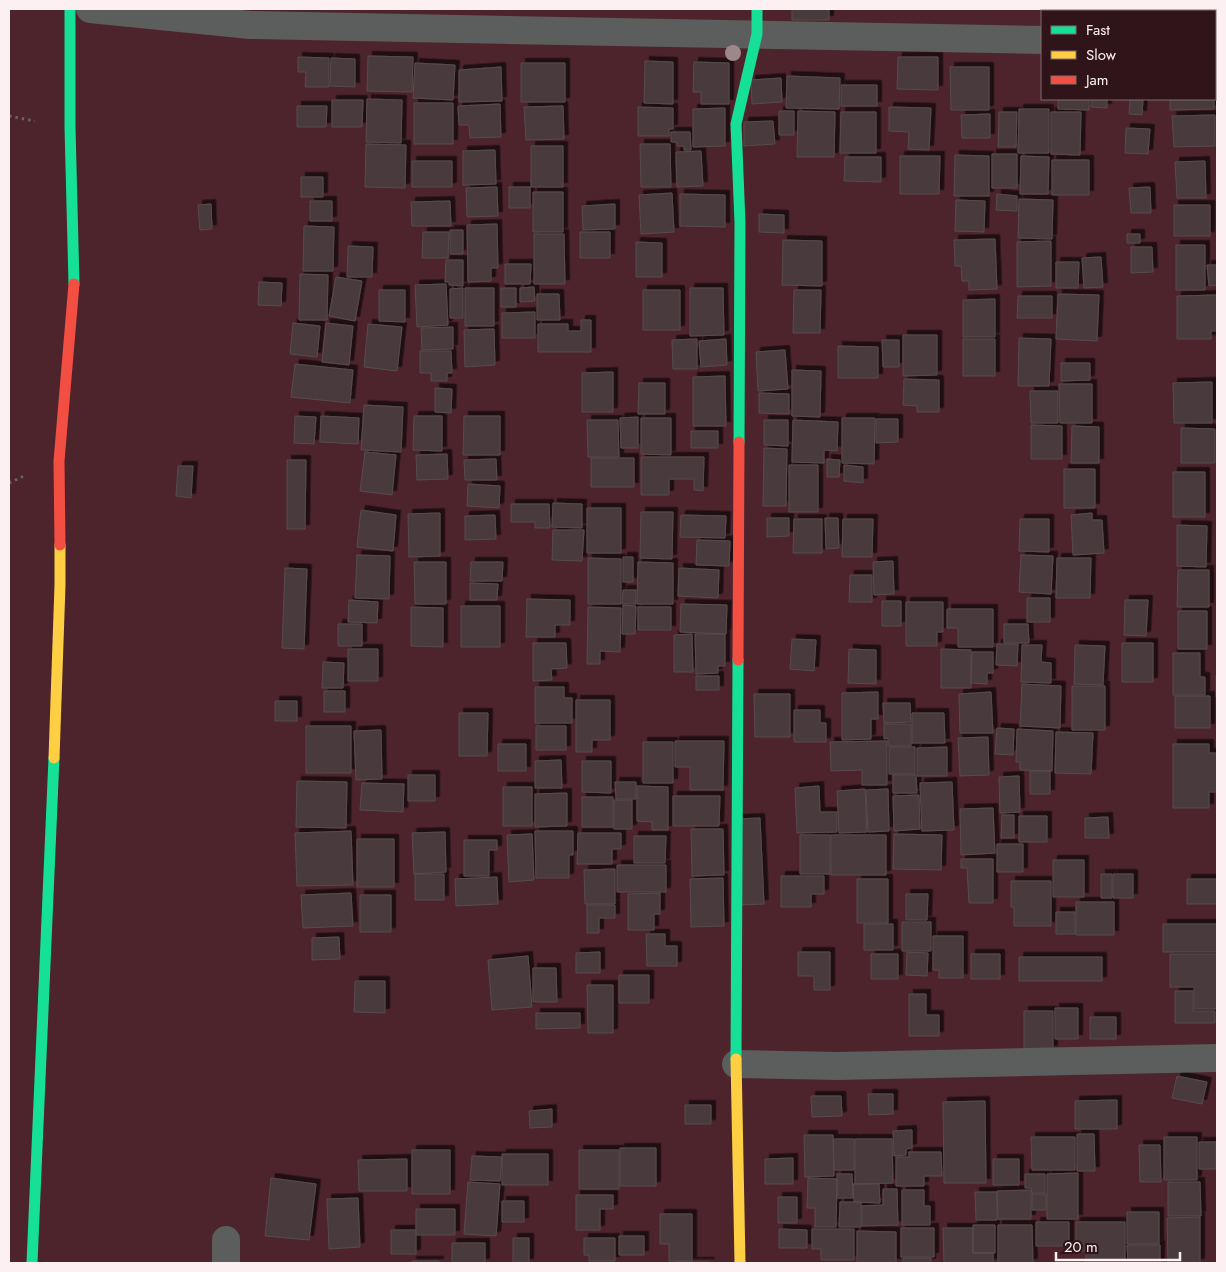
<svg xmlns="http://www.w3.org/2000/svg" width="1226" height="1272" font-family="Jost,sans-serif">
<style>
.green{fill:#4d232c;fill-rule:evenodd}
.building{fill:#483b3e;stroke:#584b4d;filter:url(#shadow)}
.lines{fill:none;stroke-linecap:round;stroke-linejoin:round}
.path{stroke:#656463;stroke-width:3;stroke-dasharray:2.5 4;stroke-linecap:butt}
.street{stroke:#5b5e5c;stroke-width:28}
.fast{stroke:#16e098;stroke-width:11}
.slow{stroke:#ffcf43;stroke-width:11}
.jam{stroke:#f24e42;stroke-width:11}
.tree{fill:#9c888b}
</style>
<defs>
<filter id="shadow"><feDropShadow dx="4.5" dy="-4.5" stdDeviation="0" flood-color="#0009"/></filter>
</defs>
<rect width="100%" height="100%" fill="#332326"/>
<path class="green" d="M9 9H1217V1263H9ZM1042 11H1215V99H1042Z"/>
<path class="building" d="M792 9H829V20H792Z
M1173 9H1217V27H1215V11H1173Z
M368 56 413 57 412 92 367 91Z
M298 57 329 58V87H305L306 72H298Z
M898 57H938V90L897 89Z
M331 58 355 59V87L330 86Z
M645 61 673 62V104L644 103Z
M694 62 729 63V104H701V92H693Z
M415 63 455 65 453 100 413 98Z
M521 63H565V102H521Z
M501 67 502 101 459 102V70Z
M950 67H989V110H951Z
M787 76 840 78 839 109 786 108Z
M781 78 782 102 752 104 751 80Z
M841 85H877V106H841Z
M367 99 402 100 401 143 366 142Z
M1058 99H1089V110L1058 109Z
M1091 99H1107V108L1091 107Z
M1130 99H1143L1142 115 1129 114Z
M1170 99H1214V109L1170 110Z
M332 100H363L362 127H332Z
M414 103H453V144H414Z
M500 104 501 137 470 138 469 125H459L458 106Z
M297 106H327L326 127H297Z
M563 106 564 139 526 140 524 107Z
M638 107 673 108V129H669V136H638Z
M889 107 931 108 929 150 908 149 909 132 889 131Z
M725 108V146L693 147V109Z
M1019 109H1049V153H1018Z
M779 111H794V135H779Z
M798 111 835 112 834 157H797Z
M841 112H876V153H840Z
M999 112H1017L1016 147H998Z
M1051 112H1081L1080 155 1051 154Z
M990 114V138H962L961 115Z
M1215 115V146L1174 147 1172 116Z
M773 121 775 144 744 146V122Z
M1126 128 1150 129 1148 154 1125 153Z
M671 132H690L691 150H684V146H677V142H671Z
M366 144 406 145 405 188 365 187Z
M640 144H670L671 187H641Z
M531 146H563V187H531Z
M495 150 496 184 463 185V151Z
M701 151 703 186 677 187 676 152Z
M992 154H1017V188H992Z
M955 155 989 156V196H954Z
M900 156H940L939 194H900Z
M1021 156 1049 157 1048 194H1020Z
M845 157H881V182L844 181Z
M1052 160H1089V195H1052Z
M412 161H452V187H412Z
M1205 161 1206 198H1177L1175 162Z
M301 177H323V197H301Z
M497 187 498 216 467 217 466 188Z
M509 187H530V208H509Z
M1150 187 1151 213H1131L1129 188Z
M533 192H563V232H533Z
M672 193 674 232 641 234 639 195Z
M680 194 725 195V227L680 226Z
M997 194 1017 196V211L996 210Z
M1019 199 1053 200 1052 239 1018 238Z
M956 200 985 201 984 232 955 231Z
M310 201H332V221H310Z
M450 201 451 226H412L411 202Z
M211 204 212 229 200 230 198 205Z
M615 204V229L583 230 582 206Z
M1174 205H1210V236H1174Z
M759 214 784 215V233L759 232Z
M497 224 498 268H491V281L468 282 467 225Z
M304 226 334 227 333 271H303Z
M450 230H463V254H450Z
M423 232H449L448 258H422Z
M580 232H610V258H580Z
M534 234H564L565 284H534Z
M1127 234H1140V243H1127Z
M995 239 997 289 969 290V281H962L961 266H955L954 240Z
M783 240 822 241V286L782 285Z
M1051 241V286L1017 287V242Z
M636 242 662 243V277H636Z
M1176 245H1205V290H1176Z
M348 246 373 247 372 277H347Z
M1131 247H1152L1153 272 1131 273Z
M1101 257 1103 287 1084 288 1082 258Z
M446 260H463V286L449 285V282H445Z
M1056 262H1079L1078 288H1056Z
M505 264H531L530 284H505Z
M1207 265H1217V285L1209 286Z
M300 274 328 275 327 320H299Z
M336 277 362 281 355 321 329 316Z
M259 282 282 283 281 306 258 305Z
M446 284 448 325 417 327 415 285Z
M534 287 535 301 520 302V288Z
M463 288V318H450V289Z
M465 288H494V326H465Z
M501 288H516V307H501Z
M690 288H723L724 335 690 336Z
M379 290H405V322L379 321Z
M643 290H680V330H643Z
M794 290H821L820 333H793Z
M537 294H559L560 320H537Z
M1058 294 1099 295 1097 341 1056 339Z
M1217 295V331H1211V339H1177V296Z
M1018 296H1052V318H1017Z
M995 299V337H963V300Z
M535 312V338H502V313Z
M581 320H591V352H538V324H568V331H581Z
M293 323 320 326 317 357 290 354Z
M326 323 353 326 349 365 322 362Z
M368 324 402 327 397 371 364 367Z
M453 327V349L422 350 421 328Z
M494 329 495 365 465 367 464 330Z
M903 335H937V375L903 376Z
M1019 338 1051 339 1049 386H1018Z
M697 339V369H673L672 340Z
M726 339 727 365 701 367 699 341Z
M963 339H995V376H963Z
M882 340H899V367H883Z
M838 346 878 347V378H838Z
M785 350 788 389 758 391 756 352Z
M420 351H451L452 373H447V381H431V373H420Z
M1061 363H1090V380L1061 381Z
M295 364 353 370 350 403 291 397Z
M792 370 821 371 820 417 792 416Z
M613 372V412H582V373Z
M725 376 726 426H693V377Z
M904 379 939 380V412H917V406L903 405Z
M1212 382V423H1174L1173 383Z
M639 383H665V414H638Z
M1059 384H1092V423H1060Z
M435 388 452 389 451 413 435 412Z
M1030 391H1058V423H1031Z
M759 393 789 394V414L759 413Z
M364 405 403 407 401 452 361 450Z
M295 416 316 417 314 444 294 443Z
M321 416 359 418 358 444 320 442Z
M414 416H442V451L413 450Z
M464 416H500V455H463Z
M638 417V448H621L620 418Z
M641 418H671V455L641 454Z
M842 418H875L874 464 842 463Z
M876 419H898V442L876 443Z
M587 420H618L619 457H588Z
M764 420H788V446L764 445Z
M793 420 838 422 837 451 824 450V463L792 462Z
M1031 425 1062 426V459H1031Z
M1072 426 1099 427V463H1071Z
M1181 428 1215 429V463H1181Z
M691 431H718V448H691Z
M764 448 787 449 786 506H763Z
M365 452 396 455 392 495 360 491Z
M447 454 448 479 417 480 416 455Z
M641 457H704L703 491 694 490V479H669V495H641Z
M591 458H634V487H591Z
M496 459 497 480H465L464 460Z
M827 459 840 460 839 477H827Z
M287 460H306L305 529H287Z
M789 465H818V512H789Z
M844 465 863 467V483L844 481Z
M178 466H193L191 498 176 496Z
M1064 469H1095V508H1064Z
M1173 472H1205V517H1173Z
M468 484 500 486 499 508 467 506Z
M553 503 582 504V528L552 527Z
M511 504H549L550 528H535V522H511Z
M587 508H621V553H587Z
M361 510 396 515 393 551 357 547Z
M641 512H673L672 559 640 558Z
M440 513V556L409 557 408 514Z
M1092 513V520H1102L1104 553 1073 555 1071 515Z
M495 515 496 539 465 540V516Z
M681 515 726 516 725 538 680 537Z
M767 518H789V536L767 537Z
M825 518H838L839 548 826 549Z
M794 519H822V553H793Z
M843 519H873L872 557H842Z
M1020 519H1049V552L1019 551Z
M1177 525 1207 526 1206 567 1177 566Z
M553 530H584L582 561 552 560Z
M697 540 730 541 729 566 696 565Z
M357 555 390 556 389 599 355 598Z
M1021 555 1053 556 1051 594 1019 592Z
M623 557H633V582H623Z
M588 558 621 559V604H588Z
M1057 558H1091L1090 598H1056Z
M893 561 894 594 874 595 873 562Z
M414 562H446V604H415Z
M471 562H503L502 581H470Z
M638 562 673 563V604H637Z
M285 568 307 569 304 649 282 648Z
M679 568 719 570 718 598 678 596Z
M1178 570H1209V607H1177Z
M850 575H872V602H849Z
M470 583 498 584 497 600H470Z
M623 590H636V604H622Z
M1027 598H1050V622H1027Z
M527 599 570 600V625H555V637H526Z
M349 600 378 602 377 623 348 622Z
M1125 600H1148L1146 636 1124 635Z
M882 601H901V626H882Z
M906 602H943V632H937V646H906Z
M681 604 727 605 726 634 680 632Z
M623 605 636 606 635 634H622Z
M461 606H500V647H461Z
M411 607 443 608V647L411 646Z
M588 607 621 608 620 652 600 651V664H587Z
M638 607H671V630H638Z
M947 609H993V647H958V628H947Z
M1178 611H1207V649H1178Z
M338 624H362V646H338Z
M1004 624H1028L1029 643H1004Z
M692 634 693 672H674V635Z
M695 634H725V666H718V673L696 674Z
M792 639 816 640 814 671 790 669Z
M533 643H566L567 668 551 669 552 680 533 681Z
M1122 643H1153V682H1122Z
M997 644H1018L1017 666 996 665Z
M1022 645H1042L1041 662 1051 663V683L1021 682Z
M1075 645 1105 646 1103 685 1074 684Z
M348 649H378V681H348Z
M849 649 876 650V684L848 683Z
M941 649 971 650V688H941Z
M972 652H993V673H987V684L971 683Z
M1173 653H1200V677H1205V695H1173Z
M323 662 344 663 343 688H322Z
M1216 675H1217V697H1216Z
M696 676H719V690H696Z
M1022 684 1061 686 1060 728 1020 726Z
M1072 686H1105V730H1072Z
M535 687H564V698H572V723H535Z
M324 691H345V712H324Z
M878 692V719H871V739L842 740V693Z
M991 692 993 733H960L959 694Z
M754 694H790V737H755Z
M1175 696H1210V728H1175Z
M576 700H610V740H592V752H576Z
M275 701H297V721H275Z
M883 703H910L911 722 884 723Z
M794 710H820V723H826V742H794Z
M459 713H488L487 756H459Z
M912 713H944L945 743H912Z
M884 724H911V746H888V738L884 739Z
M306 726H351V773H306Z
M536 726H566V750H536Z
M997 728 1014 729 1013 755 995 754Z
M1017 729 1053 731 1052 771 1020 770V762H1016Z
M381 730 382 779 356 780 354 731Z
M1056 732 1093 733 1091 774 1055 773Z
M988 737 989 775 960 776 958 738Z
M675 741H724L723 790H690V767H675Z
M887 741V785H862V770L831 771 830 742Z
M643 742H673V783H643Z
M498 744H526V771H498Z
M1173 744H1209V753H1217V792H1209V808H1173Z
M889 747H915V774H889Z
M947 747V776H917V748Z
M561 760 562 788H535V761Z
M582 761H611V793L582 792Z
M1030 771H1050V794H1030Z
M408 775H435V801H408Z
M893 775H916L917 793H893Z
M1019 776 1020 812 1000 813 999 777Z
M297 781 347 782 346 828 296 827Z
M615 782H636V799H616Z
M952 782 954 830 922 831 920 783Z
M362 783 404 784 403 812 360 810Z
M637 786 668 787V830H652V822L637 821Z
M819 786 820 812H837V832L797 833 795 788Z
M503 787H532V826H503Z
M865 789 867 832 839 833 837 791Z
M888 789 889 831 868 832 866 790Z
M567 793V826L535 827V794Z
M919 795 920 829 894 831 893 796Z
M673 796H720L719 826H673Z
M582 797H613V827H582Z
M614 800H632V829H614Z
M993 808 995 853 961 855 960 809Z
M1002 815H1014V838H1001Z
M1019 816H1047V842H1019Z
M1108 817 1109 838H1085V818Z
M760 818 764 904 740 905 737 819Z
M691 829H723L724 875 692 876Z
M351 831 353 885 297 886 295 833Z
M535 831H573V855H569V878H536Z
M445 832 446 872 414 874 412 833Z
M578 833H621V849H612V864H577Z
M532 834 534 880 509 882 507 835Z
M894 834 942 835 941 870 893 869Z
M800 835H830V874H800Z
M831 835H886V875H831Z
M634 836H666L665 863H634Z
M357 839H394V887H357Z
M464 840H497V850H489V876H464Z
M997 844H1023V872H997Z
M961 859H993V903H969L967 868H961Z
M1053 860H1084V897H1053Z
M617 865H666V892H617Z
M615 869V904H585L584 870Z
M415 874H444V900H415Z
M1101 874H1112V898H1101Z
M1113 874H1133V898H1113Z
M781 876H824V894H811V907H781Z
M497 877 498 904 456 906 455 879Z
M723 878 724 926 691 927 690 879Z
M857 879H888V923H857Z
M1187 879H1217V904H1187Z
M1011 881H1051V926H1014V907H1011Z
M351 893 353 926 303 928 301 895Z
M660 893V914H654V930H628V894Z
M906 894H928L927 920H906Z
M360 895H391V932H360Z
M1076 902H1114V935H1076Z
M587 905H615V918H599V933H587Z
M1056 912H1075V934H1056Z
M902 922H931V951H902Z
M864 924H893V950H864Z
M1163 924H1217V952H1163Z
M646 934H665V946H677V966H647Z
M933 936H963V978H939V970H933Z
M339 937 340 959 312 960V938Z
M600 952V973H576V953Z
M798 952H830V990H814V976H798Z
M907 952 928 953 927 976 906 975Z
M871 954H898V979H871Z
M971 954H1000V979H971Z
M1170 954H1217V1009H1194V987H1170Z
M528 956 532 1007 492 1010 488 960Z
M1019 957H1102V981H1019Z
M533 968H556L557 1002H533Z
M619 975H649V1003H619Z
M355 981H385V1013L354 1012Z
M587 985H613V1033H588Z
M1175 991H1193V1011H1215V1023H1175Z
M909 994H926V1015H939V1036H909Z
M1055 1008H1078V1039H1055Z
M1024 1011H1053V1050H1024Z
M536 1013H580V1028L536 1029Z
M1090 1017H1116V1039H1090Z
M1177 1076 1207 1082 1202 1104 1172 1098Z
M868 1094H893V1114L869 1115Z
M811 1096H841L842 1116 812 1117Z
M1117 1100V1129H1075V1101Z
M985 1101 986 1183H944L943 1102Z
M685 1105H711V1124H685Z
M552 1109V1127L530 1128 529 1111Z
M912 1130V1148L906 1149V1155L894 1156 893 1131Z
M1077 1134H1094L1095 1171H1077Z
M804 1135H833L834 1176 805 1177Z
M1031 1137H1075V1170H1032Z
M1164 1137H1197V1180H1164Z
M833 1139H854V1170H834Z
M855 1139H892L893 1183 855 1184Z
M1199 1142H1216V1169H1199Z
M1139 1145H1160L1161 1182H1140Z
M620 1148H656V1186H620Z
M412 1150H450V1194H412Z
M579 1150H619V1189H579Z
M909 1152H941L942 1176H924V1186H896V1157H909Z
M502 1154H548V1185H502Z
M472 1156 502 1157 500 1181 470 1180Z
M793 1158V1184H765V1159Z
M407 1159V1191H359L358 1160Z
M993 1159H1019V1185H993Z
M1078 1173V1219H1047V1174Z
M837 1174H852L853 1198H837Z
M1025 1174H1045V1193H1032L1031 1188H1025Z
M271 1178 316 1184 309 1240 265 1236Z
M808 1178 837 1179 836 1227H815V1208H807Z
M468 1182 500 1184 496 1236 464 1234Z
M1168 1182H1200L1201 1216H1168Z
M853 1184H879L880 1203 854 1202Z
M883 1189H897L898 1225 862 1226V1206L883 1205Z
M902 1190H924V1206H930V1225H902Z
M1031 1190V1219H998L997 1191Z
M975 1192H997V1220H976Z
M1032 1194H1046V1210H1032Z
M576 1195H613V1209H600V1230H576Z
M778 1197H797V1223H778Z
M358 1198 360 1247 329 1249 327 1199Z
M502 1201H524V1222H502Z
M840 1202H861V1227H839Z
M416 1209H455V1235H416Z
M1127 1212H1159V1244H1127Z
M660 1214H692V1261H669V1244H660Z
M1200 1217V1263H1168L1167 1218Z
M1036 1222H1069V1246H1036Z
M1076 1222H1125V1263H1086V1251H1076Z
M973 1225H995V1253H973Z
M998 1225H1032L1033 1263H998Z
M901 1228H934V1257H901Z
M943 1228H973V1253H993V1263H944Z
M779 1229 807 1230V1248H779Z
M812 1229H854V1260H821V1249H812Z
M391 1230H416V1254H391Z
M857 1231 896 1232V1263H857Z
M619 1236H644V1255H619Z
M513 1238H529V1263H513Z
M584 1238H615V1261H589V1255H584Z
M452 1243H485V1263H452Z
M1127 1245H1160V1263H1128Z
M903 1258H931V1263H903Z
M412 1261H439V1263H412Z
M677 1262H710V1263H677Z"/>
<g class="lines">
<path class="path" d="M9 116 35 121
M9 483 24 476"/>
<path class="street" d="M90 9 250 25 1042 40
M1164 9V11
M1215 42H1217
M736 1064 838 1066 1217 1058
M226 1240V1263"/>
<path class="fast" d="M70 9V127L74 284
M739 442 740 223 736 124 757 34V9
M736 1059 738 660
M32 1263 54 758"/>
<path class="slow" d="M54 758 60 585V545
M736 1059 740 1263"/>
<path class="jam" d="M60 545 59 461 74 284
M738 660 739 442"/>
</g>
<circle class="tree" cx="733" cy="53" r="8"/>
<rect width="1226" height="1272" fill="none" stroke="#fcf0f2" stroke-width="20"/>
<rect x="1041" y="10" width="175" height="90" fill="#2f1419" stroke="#816c70"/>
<rect x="1051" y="26" width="25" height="8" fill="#16e098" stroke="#816c70"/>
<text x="1086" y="35" font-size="15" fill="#fcf0f2">Fast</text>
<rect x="1051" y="51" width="25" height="8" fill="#ffcf43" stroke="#816c70"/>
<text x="1086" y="60" font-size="15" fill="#fcf0f2">Slow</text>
<rect x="1051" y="76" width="25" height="8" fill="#f24e42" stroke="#816c70"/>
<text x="1086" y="85" font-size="15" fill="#fcf0f2">Jam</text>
<path d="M1056 1252v8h124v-8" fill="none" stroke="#fcf0f2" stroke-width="2.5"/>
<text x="1064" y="1252" font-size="15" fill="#fcf0f2" stroke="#2f1419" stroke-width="4" paint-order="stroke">20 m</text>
</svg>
